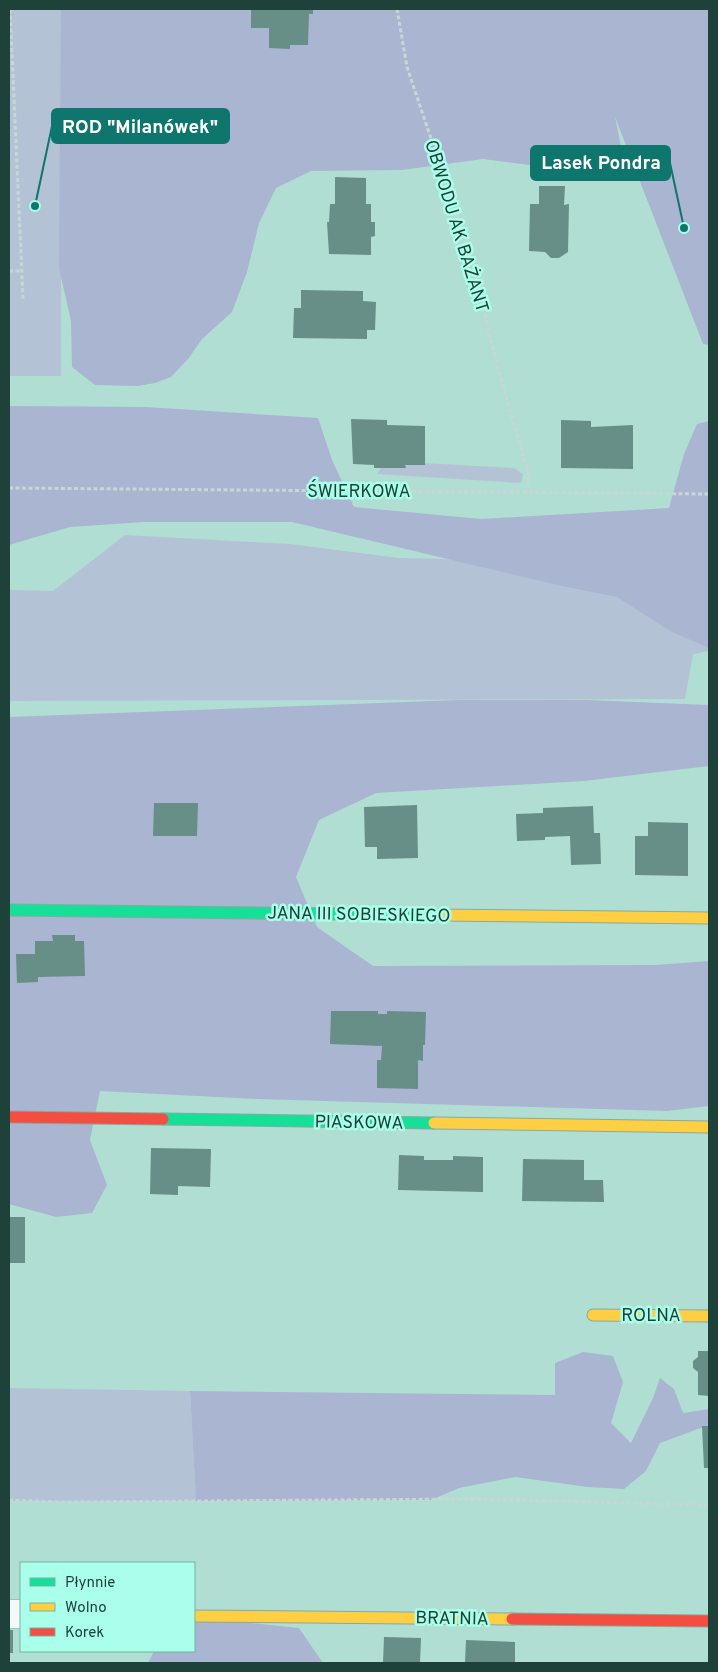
<svg xmlns="http://www.w3.org/2000/svg" width="718" height="1672" font-family="Overpass,sans-serif">
<style>
.green{fill:#b3c2d5}
.forest{fill:#aab5d2}
.building{fill:#678f87}
.lines{fill:none;stroke-linecap:round;stroke-linejoin:round}
.street-casing{stroke:#85aaa1;stroke-width:29}
.fast-casing{stroke:#85aaa1;stroke-width:13}
.slow-casing{stroke:#85aaa1;stroke-width:13}
.jam-casing{stroke:#85aaa1;stroke-width:13}
.path{stroke:#c8d7d3;stroke-width:3;stroke-dasharray:4 2.5;stroke-linecap:butt}
.street{stroke:#f3faf8;stroke-width:28}
.fast{stroke:#16e098;stroke-width:11}
.slow{stroke:#ffcf43;stroke-width:11}
.jam{stroke:#f24e42;stroke-width:11}
.labels{text-anchor:middle;stroke-width:5;stroke-linejoin:round;paint-order:stroke}
.street-label{font-size:18px;fill:#1e4139;stroke:#aaffea}
.leader{fill:none;stroke:#0f766e;stroke-width:2}
.callout-dot{fill:#0f766e;stroke:#aaffea;stroke-width:2}
.callout{fill:#0f766e;stroke:#0f766e;stroke-width:2}
.callout-label{font-size:19px;text-anchor:middle;font-weight:bold;fill:#fff}
</style>
<rect width="100%" height="100%" fill="#b0ded3"/>
<path class="green" d="M9 9H61V376H9Z
M386 461 514 468 523 474 521 483 377 474Z
M125 535 290 544 399 558 670 564 709 574V651L693 654 685 699 9 701V590L53 591Z
M9 1388 190 1391 196 1501H9Z"/>
<path class="forest" d="M61 9H709V345L703 344 615 117 624 161 605 175 483 159 402 170 311 171 276 188 259 223 247 272 232 312 202 339 188 359 171 377 155 383 138 386 95 385 72 367 71 321 59 268Z
M9 406 146 407 318 418 332 460 354 507 481 519 669 508 684 454 697 424 709 421V648L670 631 617 597 562 586 292 522H144L70 527 9 545Z
M459 700H587L709 705V766L584 781 376 793 319 820 296 877 317 927 373 966 655 965 709 961V1106L667 1111 258 1099 100 1091 90 1140 107 1185 92 1213 56 1217 9 1204V717Z
M583 1352 613 1356 623 1382 611 1423 631 1443 653 1398 660 1378 674 1389 683 1413 709 1409V1425L660 1443 646 1471 624 1489 588 1487 515 1477 459 1488 431 1500 196 1501 190 1391 555 1395V1363Z
M194 1617 299 1628 323 1663H148L154 1651H194Z"/>
<path class="building" d="M251 9H313V14H309L308 45H290V49L269 48V28H251Z
M335 177 366 178V204H371V222H375V236L371 237V255L329 254 327 222H329L330 204H335Z
M539 186H565L564 205 569 204 568 252 559 258H551L545 252 529 251 530 204H539Z
M301 290 363 291V301L376 302 375 330H367V339L293 338 294 308H301Z
M351 419 387 420V425L425 426V465H405L406 468H374V465L353 464Z
M561 420 591 421V427L633 425V469L561 468Z
M154 803H198L197 836H153Z
M417 805 418 858 377 859V847H365L364 807Z
M593 806 594 833H600L601 864 571 865 570 836 545 837V840L517 841 516 814 543 813V808Z
M648 822 688 823V876L635 875V836H648Z
M52 935H75V941H84L85 976 38 977V982L17 983 16 954H35V941H53Z
M331 1011H378V1014H387V1011L426 1012 425 1045H423V1061L418 1060V1089L377 1088V1060H381L382 1046 330 1044Z
M151 1148 211 1149 210 1187 178 1186V1195L150 1194Z
M399 1155 424 1156V1160H453V1156L483 1157V1192L398 1190Z
M523 1159 584 1160V1180H603L604 1202 522 1201Z
M9 1217H25V1263H9Z
M698 1351H709V1396L698 1395V1372L693 1368V1361L698 1357Z
M702 1426H709V1468H704Z
M9 1630H13V1653H9Z
M384 1637 421 1638 420 1663H383Z
M466 1640 515 1642V1663H465Z"/>
<g class="lines">
<g class="street-casing">
<path id="street" d="M9 1614H21"/>
</g>
<g class="fast-casing">
<path id="fast" d="M9 910 435 915
M163 1119 434 1123"/>
</g>
<g class="slow-casing">
<path id="slow" d="M435 915 709 918
M434 1123 709 1127
M593 1315 709 1316
M194 1616 512 1619"/>
</g>
<g class="jam-casing">
<path id="jam" d="M9 1117 163 1119
M512 1619 709 1621"/>
</g>
<path class="path" d="M10 9 23 299
M397 9 407 67 471 258 499 372 528 472 527 492
M9 271H22
M9 488 709 494
M9 1500 61 1502 472 1499 709 1505"/>
<use href="#street" class="street"/>
<use href="#fast" class="fast"/>
<use href="#slow" class="slow"/>
<use href="#jam" class="jam"/>
</g>
<g class="labels">
<g class="street-label">
<text transform="translate(457 226) rotate(73)" y="6">OBWODU AK BAŻANT</text>
<text x="359" y="497">ŚWIERKOWA</text>
<text transform="translate(359 914) rotate(1)" y="6">JANA III SOBIESKIEGO</text>
<text transform="translate(359 1122) rotate(1)" y="6">PIASKOWA</text>
<text x="651" y="1321">ROLNA</text>
<text transform="translate(452 1618) rotate(1)" y="6">BRATNIA</text>
</g>
</g>
<path class="leader" d="M35 206L52 126M684 228L670 163"/>
<g class="callout-dot">
<circle cx="35" cy="206" r="5"/>
<circle cx="684" cy="228" r="5"/>
</g>
<g class="callout">
<rect x="52" y="109" width="177" height="34" rx="5"/>
<rect x="531" y="146" width="139" height="34" rx="5"/>
</g>
<g class="callout-label">
<text x="140" y="133">ROD "Milanówek"</text>
<text x="601" y="169">Lasek Pondra</text>
</g>
<rect width="718" height="1672" fill="none" stroke="#1e4139" stroke-width="20"/>
<rect x="20" y="1562" width="175" height="90" fill="#aaffea" stroke="#72b3a3"/>
<rect x="30" y="1578" width="25" height="8" fill="#16e098" stroke="#72b3a3"/>
<text x="65" y="1587" font-size="15" fill="#1e4139">Płynnie</text>
<rect x="30" y="1603" width="25" height="8" fill="#ffcf43" stroke="#72b3a3"/>
<text x="65" y="1612" font-size="15" fill="#1e4139">Wolno</text>
<rect x="30" y="1628" width="25" height="8" fill="#f24e42" stroke="#72b3a3"/>
<text x="65" y="1637" font-size="15" fill="#1e4139">Korek</text>
</svg>
